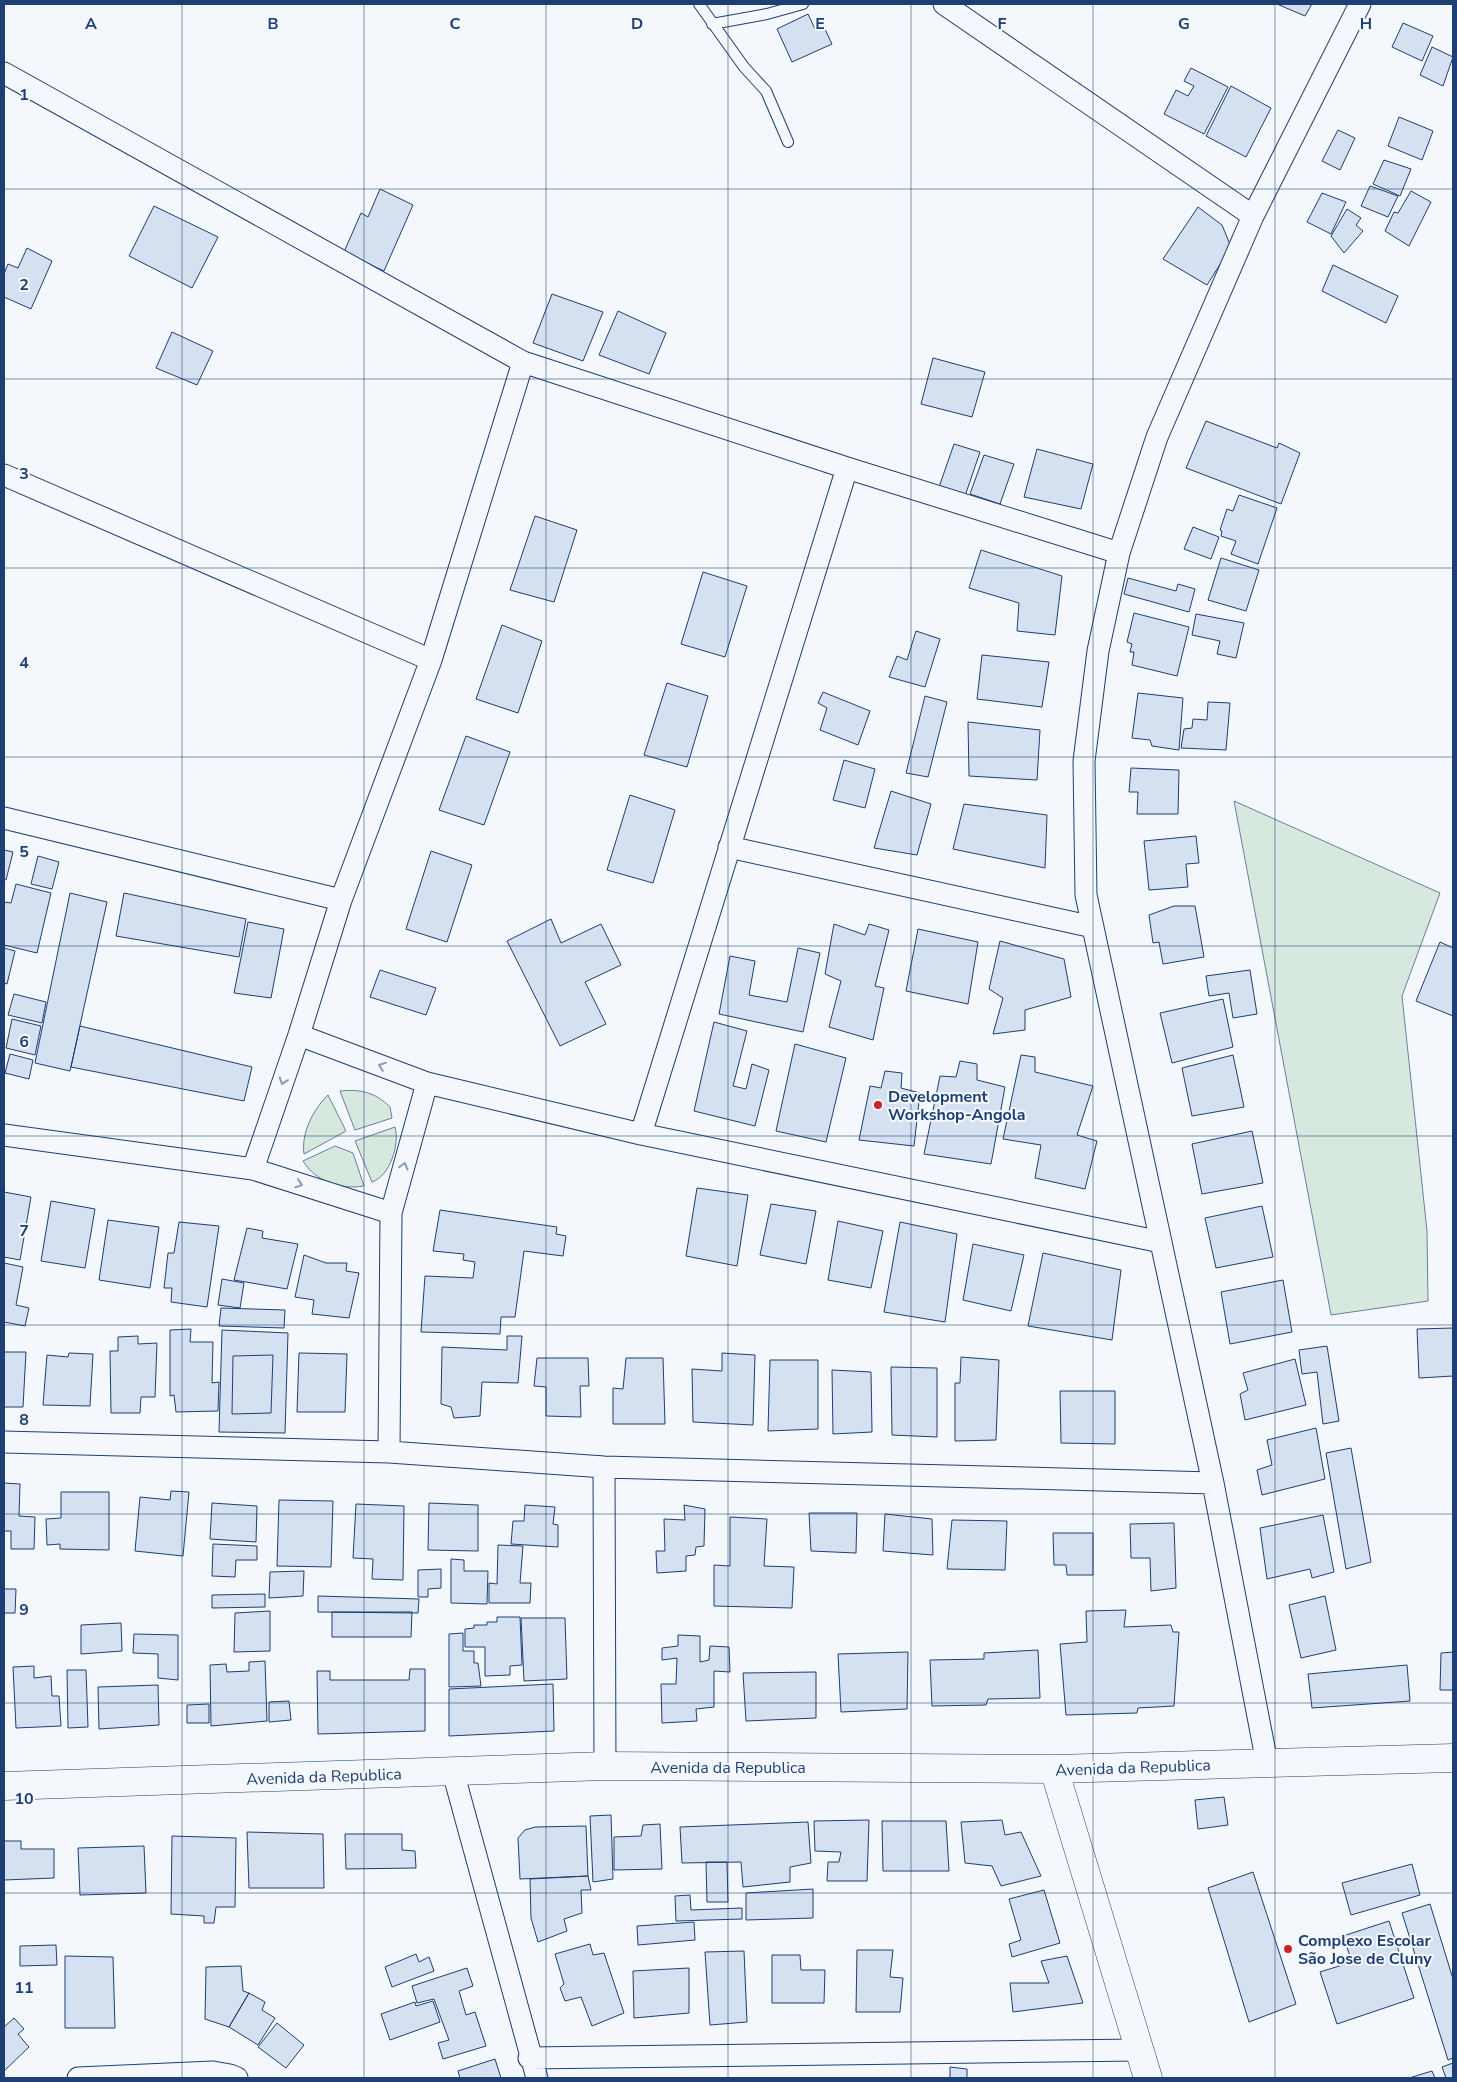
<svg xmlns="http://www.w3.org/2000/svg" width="1457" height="2082" font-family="'Nunito Sans',sans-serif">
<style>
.green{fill:#d7e8df;stroke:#687fa3}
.building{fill:#d5e0f0;stroke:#1d3f73}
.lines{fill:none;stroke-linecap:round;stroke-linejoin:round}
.lane-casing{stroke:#1d3f73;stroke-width:12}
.street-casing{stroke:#1d3f73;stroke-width:23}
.secondary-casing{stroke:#1d3f73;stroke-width:29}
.lane{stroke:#f4f7fb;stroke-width:10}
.street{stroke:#f4f7fb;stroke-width:21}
.secondary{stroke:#f4f7fb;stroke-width:28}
.oneway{stroke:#889bb7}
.grid{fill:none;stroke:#1d3f73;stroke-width:1;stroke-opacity:0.55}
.poi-dot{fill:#c62828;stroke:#f4f7fb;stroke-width:2}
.labels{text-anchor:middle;stroke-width:4;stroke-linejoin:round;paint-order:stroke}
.poi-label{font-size:16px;font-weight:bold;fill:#1d3f73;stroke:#f4f7fb;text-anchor:start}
.street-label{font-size:16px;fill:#1d3f73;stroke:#f4f7fb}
.grid-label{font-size:16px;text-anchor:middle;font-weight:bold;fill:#1d3f73;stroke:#f4f7fb;stroke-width:4;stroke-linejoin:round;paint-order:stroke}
</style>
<rect width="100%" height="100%" fill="#f4f7fb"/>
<path class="green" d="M1234 801 1440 893 1402 996 1427 1231 1428 1301 1331 1315Z
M340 1091C360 1089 375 1092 390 1107L392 1118 355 1130Z
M328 1095 346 1131 304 1154C301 1133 313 1110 328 1095Z
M395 1127C400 1144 390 1176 372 1182L355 1141Z
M335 1146 353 1153 364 1186C341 1190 315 1181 303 1161Z"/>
<path class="building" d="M1277 4H1312L1305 16Z
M808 14 815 29 823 25 832 44 792 62 777 29Z
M1403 23 1433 36 1422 61 1392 47Z
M1432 47 1453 57 1443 86 1420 75Z
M1191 68 1228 87 1204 134 1164 114 1176 90 1188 96 1194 86 1184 81Z
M1231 86 1271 108 1246 157 1206 136Z
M1399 117 1433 131 1422 160 1388 146Z
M1338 130 1355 138 1340 170 1322 161Z
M1384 160 1411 169 1400 196 1373 184Z
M1370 186 1398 196 1388 217 1361 206Z
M380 189 413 205 384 271 344 252 361 213 368 217Z
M1411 191 1431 202 1409 246 1385 231 1394 212 1398 213Z
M1322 193 1346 202 1331 234 1307 222Z
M154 206 218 237 192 288 129 256Z
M1198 207 1222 225 1231 247 1207 285 1163 259Z
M1347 209 1361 218 1356 225 1363 231 1344 253 1331 236Z
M27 248 52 261 31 309 4 297V274L8 264 18 268Z
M1333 265 1398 296 1386 323 1322 291Z
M552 294 603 312 583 361 533 343Z
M618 311 666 333 649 374 599 355Z
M172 332 213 351 197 385 156 368Z
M933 358 985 372 972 417 921 404Z
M1206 421 1277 448 1279 443 1300 453 1281 504 1186 468Z
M954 444 980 452 965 496 939 487Z
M1037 449 1093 464 1081 509 1024 497Z
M984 455 1014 464 1000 504 970 494Z
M1239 495 1277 508 1258 564 1231 554 1236 541 1221 536 1222 531 1220 530 1227 509 1233 511Z
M535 516 577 530 554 602 510 590Z
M1193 527 1219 537 1211 559 1184 549Z
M981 550 1062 576 1055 635 1017 631 1019 603 969 588Z
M1221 558 1259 570 1246 611 1208 600Z
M703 572 747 586 725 657 681 644Z
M1128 578 1176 591 1178 584 1195 589 1189 612 1124 594Z
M1134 613 1189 627 1177 676 1132 665 1134 652H1130L1132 644 1127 642Z
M1196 614 1244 623 1236 658 1217 654 1220 641 1192 635Z
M502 625 542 641 518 713 476 699Z
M916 631 940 639 925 687 889 677 897 656 907 660Z
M982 655 1049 662 1042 707 977 699Z
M667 683 708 696 687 767 644 755Z
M823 692 870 711 858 745 820 730 827 708 818 703Z
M1138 693 1183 698 1179 750 1152 746 1150 740 1132 738Z
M925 696 947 702 928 777 906 773Z
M1208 702 1230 703 1226 750 1181 748 1184 729 1192 728 1193 719 1207 720Z
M968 722 1040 730 1037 780 969 776Z
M466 736 510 752 484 825 439 810Z
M844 760 875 769 865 808 833 800Z
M1131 768 1179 770 1178 814H1137L1138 792H1129Z
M891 791 931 804 917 855 874 848Z
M630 795 675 810 653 883 607 870Z
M964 804 1047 815 1045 868 953 849Z
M1196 836 1199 863 1186 864 1188 887 1149 890 1144 841Z
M4 850 13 852 6 880 4 879Z
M431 851 472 865 447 942 406 929Z
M38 856 59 862 52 889 31 884Z
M16 884 51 893 37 953 4 945V902L11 903Z
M70 893 107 902 70 1071 35 1063Z
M124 893 246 919 239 957 116 936Z
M1174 906H1195L1204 957 1163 964 1159 942 1153 943 1149 915Z
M551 919 561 943 601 924 621 965 585 982 606 1024 560 1046 507 941Z
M248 922 284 929 271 998 234 993Z
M834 924 865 935 869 924 889 930 875 986 884 988 873 1040 829 1027 841 981 825 974Z
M918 929 978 942 968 1004 906 991Z
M1000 941 1064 959 1071 997 1025 1010V1030L993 1034 1003 998 989 989Z
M1440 942 1453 948V1016L1416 1001Z
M4 948 15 951 7 984 4 983Z
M798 948 820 953 803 1032 719 1014 730 956 755 961 749 995 787 1002Z
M380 970 436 988 426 1015 370 997Z
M1250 970 1257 1014 1233 1018 1229 993 1209 996 1206 976Z
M14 994 46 1002 42 1023 8 1015Z
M1223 999 1233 1047 1172 1063 1160 1013Z
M12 1019 41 1026 35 1055 6 1048Z
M714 1022 747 1031 733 1086 746 1089 752 1064 769 1070 755 1126 694 1111Z
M80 1026 252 1067 244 1101 71 1067Z
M795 1044 846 1058 826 1142 776 1131Z
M10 1054 33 1060 29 1079 5 1073Z
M1021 1055 1035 1057V1072L1093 1086 1077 1135 1097 1141 1085 1189 1035 1178 1041 1145 1003 1139Z
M1233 1055 1244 1107 1192 1116 1182 1068Z
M960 1061 977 1064V1080L1005 1087 991 1164 924 1154 940 1076 956 1077Z
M885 1071 902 1073 901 1088 920 1093 914 1146 859 1140 870 1086 881 1088Z
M1252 1131 1263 1183 1202 1194 1192 1144Z
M697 1188 748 1195 737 1266 686 1256Z
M4 1192 31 1197 20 1260 4 1257Z
M51 1201 95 1209 85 1268 41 1261Z
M771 1204 816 1211 806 1264 760 1255Z
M1262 1206 1273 1257 1216 1268 1205 1218Z
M440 1210 557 1227 556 1234 566 1236 563 1256 524 1251 515 1317H501L500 1334 421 1332 425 1276 473 1278 475 1262 463 1260 464 1254 433 1251Z
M108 1220 159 1227 150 1288 99 1280Z
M838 1221 883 1231 871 1288 828 1280Z
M179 1222 219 1226 207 1307 171 1302 172 1288H164L168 1253H174Z
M900 1222 957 1234 945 1322 884 1312Z
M247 1228 263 1231 262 1238 298 1244 287 1289 234 1280Z
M973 1244 1024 1255 1011 1311 963 1300Z
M1043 1253 1121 1270 1112 1340 1028 1326Z
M304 1255 326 1263H347L346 1271 359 1273 349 1318 312 1314 314 1300 295 1297Z
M4 1263 23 1267 16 1305 29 1308 25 1326 4 1322Z
M222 1279 244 1283 240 1308 218 1305Z
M1283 1280 1292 1332 1230 1344 1221 1292Z
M221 1308 285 1310 284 1328 219 1326Z
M1453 1328V1376L1419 1378 1417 1329Z
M191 1329 190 1342H213L212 1383 219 1382 218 1411 176 1412 174 1395 170 1396V1330Z
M222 1330 288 1333 285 1433 219 1432Z
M138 1336V1344L157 1343 155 1397H141L140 1413H111L110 1351H118V1337Z
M507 1336H522L518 1383 482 1382 480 1416 454 1418 451 1407 441 1404 442 1347 507 1350Z
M1327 1346 1339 1421 1323 1424 1317 1372 1302 1374 1299 1350Z
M4 1352H26L23 1407H4Z
M69 1353 93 1354 90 1406 43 1405 47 1355 68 1357Z
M299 1353 347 1354 345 1412H297Z
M722 1353 755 1355 753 1425 693 1422 692 1369 722 1371Z
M273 1355 271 1413 232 1414 233 1356Z
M961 1357 999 1360 996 1440 955 1441V1383H960Z
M537 1358H588L589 1386H580L581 1417 546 1416V1387L534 1386Z
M626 1358H663L665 1424H613V1388L623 1389Z
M1295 1359 1306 1405 1245 1420 1240 1394 1248 1390 1243 1373Z
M770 1360H818V1429L768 1431Z
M891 1367 937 1368V1437L892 1435Z
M832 1370 871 1372 872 1432 833 1434Z
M1060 1391H1115V1444L1061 1443Z
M1316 1428 1325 1479 1262 1495 1257 1470 1272 1465 1267 1440Z
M1351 1448 1371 1562 1346 1569 1326 1453Z
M4 1483 20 1484 19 1516 35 1517 34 1549H11V1531H4Z
M171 1491 189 1492 183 1556 135 1551 140 1497 170 1500Z
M61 1492H109V1550L60 1549V1544L47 1545 46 1519 61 1518Z
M279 1500 333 1501 331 1567 277 1566Z
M212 1503 257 1506 256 1542 210 1539Z
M429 1503 478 1505V1551L428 1550Z
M356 1504 404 1506 403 1580 372 1579 373 1559 353 1558Z
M525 1505 555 1507 553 1524 558 1525V1547L511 1544 513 1521H524Z
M684 1505 705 1509 704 1546 696 1547 695 1555 686 1556V1571L657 1573 656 1551H665L664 1519 685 1520Z
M809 1513H857L856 1553 811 1551Z
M885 1514 932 1519 933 1555 883 1551Z
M1323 1515 1334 1572 1312 1578 1310 1569 1267 1579 1260 1528Z
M730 1517 767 1519 764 1566 794 1567 792 1608 714 1606V1565L730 1566Z
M952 1520 1007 1521 1005 1570 947 1569Z
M1174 1523 1176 1588 1151 1591 1150 1558H1131L1130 1524Z
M1053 1533H1093V1575H1067L1066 1565H1054Z
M213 1544 257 1546V1560H236L235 1577 212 1576Z
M498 1545 523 1546 520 1583H531L530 1603H489V1583L497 1584Z
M451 1559 464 1560V1571H488L487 1604 451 1603Z
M441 1569V1588L428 1589V1597H418V1570Z
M304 1571 303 1596 269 1598 270 1572Z
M4 1589H16L15 1613H4Z
M265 1594V1607L212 1608V1595Z
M318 1596 419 1599 418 1613 318 1612Z
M1325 1596 1336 1650 1301 1658 1289 1605Z
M1126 1610 1124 1627 1171 1625 1173 1632H1179L1174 1706 1138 1708 1137 1713 1066 1715 1060 1644 1087 1642 1086 1611Z
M270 1611V1651L234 1652 235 1613Z
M332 1612H412L411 1637H332Z
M497 1617H520L522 1665 510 1666V1675L485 1676V1647H465V1629L474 1628V1625H487V1622H497Z
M521 1618H565L567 1679 524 1681Z
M121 1623 122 1651 81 1654V1625Z
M463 1633V1651H474V1663H478L481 1686 449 1687V1634Z
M134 1634 178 1635V1680L158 1678V1654L133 1653Z
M678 1635 700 1636V1662L709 1660 710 1646 729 1647 730 1672 714 1671V1707L696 1709 697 1721 662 1723 661 1684H676L677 1658 662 1660V1648L678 1646Z
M1038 1650 1040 1698 988 1699 986 1705 932 1706 930 1660 984 1659V1653Z
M908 1652 907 1709 841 1712 838 1654Z
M1453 1652V1690H1440L1441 1653Z
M265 1661 267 1721 211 1726 210 1665 226 1664 227 1672 249 1671V1662Z
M1407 1665 1410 1701 1312 1708 1308 1674Z
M34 1666V1678L51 1676 52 1696H59L61 1726 16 1728 13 1667Z
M410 1669H425V1731L318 1734 317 1671H330V1680H409Z
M67 1670H86L88 1727 68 1728Z
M816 1672V1718L746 1721 743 1673Z
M553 1684 554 1731 449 1736V1689Z
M158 1685 159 1725 99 1729 98 1687Z
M289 1701 291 1720 269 1722V1702Z
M209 1704V1723H187V1705Z
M1224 1797 1228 1825 1198 1829 1195 1800Z
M611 1815 613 1879 593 1882 590 1816Z
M869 1820 867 1881H827L828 1862H839L841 1852 815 1851 814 1821Z
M1002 1820 1005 1835 1021 1832 1041 1876 1001 1886 992 1866 965 1863 961 1822Z
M882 1821H946L949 1871H883Z
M808 1822 811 1863 790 1867V1882L743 1887 741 1862 682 1863 680 1827Z
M660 1824 662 1869 614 1870V1837L641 1836 643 1825Z
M586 1826 588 1876 520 1879 518 1838 525 1830 535 1827Z
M247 1832 323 1834 324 1888H249Z
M345 1834H402V1850L415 1851 416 1868 346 1869Z
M172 1836 236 1838 235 1907H216L214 1923H204V1916L171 1914Z
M4 1841H21V1849H54V1878L4 1880Z
M144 1846 146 1893 80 1895 78 1848Z
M706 1862H727L728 1902H707Z
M1412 1864 1420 1895 1351 1915 1342 1883Z
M1253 1872 1296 2004 1249 2022 1208 1888Z
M588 1876 591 1890H581L582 1913 564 1919 567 1931 538 1942 531 1918 530 1879Z
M813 1889V1918L746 1920V1893Z
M1044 1890 1060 1943 1012 1957 1009 1944 1021 1940 1009 1899Z
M690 1895 691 1910 742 1908V1919L676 1921 675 1896Z
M1430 1904 1453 1979V2058L1448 2060 1402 1913Z
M1389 1921 1414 1998 1337 2024 1320 1972 1352 1962 1343 1936Z
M694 1922 695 1940 638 1945 637 1926Z
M590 1944 593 1955 604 1953 624 2013 592 2026 581 1997 565 2001 560 1988 564 1984 555 1954Z
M56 1945 57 1965 20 1966V1946Z
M857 1950H893L890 1977 903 1978 900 2012H856Z
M744 1951 747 2022 710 2025 705 1952Z
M416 1954 419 1962 429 1957 434 1971 392 1987 385 1967Z
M772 1955H800L801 1970H825L824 2003H772Z
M65 1956 113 1957 115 2028H65Z
M1067 1956 1083 2003 1013 2012 1010 1983H1049L1041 1961Z
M241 1966 243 1991 249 1993 229 2027 205 2019 206 1967Z
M467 1968 473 1986 459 1991 466 2015 475 2012 486 2046 443 2059 438 2043 449 2040 434 1999 417 2003 412 1986Z
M689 1968V2013L634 2018 633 1971Z
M249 1993 265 2002 262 2010 275 2018 258 2045 229 2027Z
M433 2001 440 2022 390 2040 381 2014 415 2002 416 2006Z
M14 2018 24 2029 18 2034 29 2047 4 2071V2027Z
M277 2023 304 2045 286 2068 258 2047Z
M495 2059 501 2078H460L458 2071Z
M1453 2063V2078H1446L1442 2067Z
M950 2067 967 2069V2078H950Z
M1432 2071 1435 2078H1409Z"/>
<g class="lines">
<g class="lane-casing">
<path id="lane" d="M699 4 744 67 766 91 788 142
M712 24 767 14 803 4"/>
</g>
<g class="street-casing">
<path id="street" d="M944 4 1253 216
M4 73 523 362 847 468 1119 553
M4 475 431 660
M4 818 341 900
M729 847 1093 927
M299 1035 427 1083 641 1134 1161 1242
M641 1134 847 468
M4 1135 253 1169 391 1213
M253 1169 299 1035 341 900 431 660 523 362
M4 1442 389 1452 604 1467 1213 1483
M389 1452 391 1213 427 1083
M604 1467 605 1766
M1267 1763 1213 1483 1086 895 1084 761 1098 651 1119 553 1157 437 1253 216 1360 4
M453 1772 537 2078
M529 2058 1139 2050
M78 2078 213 2072 230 2075 237 2078"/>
</g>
<g class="secondary-casing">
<path id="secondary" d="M1054 1769 1148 2078
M4 1786 605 1766 1054 1769 1453 1758"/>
</g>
<use href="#lane" class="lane"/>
<use href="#street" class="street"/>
<use href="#secondary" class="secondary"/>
</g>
<defs><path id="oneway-chevron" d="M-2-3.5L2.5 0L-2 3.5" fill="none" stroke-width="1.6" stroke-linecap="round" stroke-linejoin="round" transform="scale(1.25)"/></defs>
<g class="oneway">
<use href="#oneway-chevron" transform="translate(382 1066) rotate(-160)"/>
<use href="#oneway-chevron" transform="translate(283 1081) rotate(109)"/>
<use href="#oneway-chevron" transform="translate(404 1166) rotate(-74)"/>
<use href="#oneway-chevron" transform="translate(299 1184) rotate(18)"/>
</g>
<path class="grid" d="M182 4V2078M364 4V2078M546 4V2078M728 4V2078M911 4V2078M1093 4V2078M1275 4V2078M4 189H1453M4 379H1453M4 568H1453M4 757H1453M4 946H1453M4 1136H1453M4 1325H1453M4 1514H1453M4 1703H1453M4 1893H1453"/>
<g class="poi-dot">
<circle cx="878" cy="1105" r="5"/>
<circle cx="1288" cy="1949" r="5"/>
</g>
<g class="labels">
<g class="poi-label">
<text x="888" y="1102">Development<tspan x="888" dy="18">Workshop-Angola</tspan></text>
<text x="1298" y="1946">Complexo Escolar<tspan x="1298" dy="18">São Jose de Cluny</tspan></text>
</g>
<g class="street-label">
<text x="728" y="1773">Avenida da Republica</text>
<text transform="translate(1133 1767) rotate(-2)" y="6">Avenida da Republica</text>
<text transform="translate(324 1776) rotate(-2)" y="6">Avenida da Republica</text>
</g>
</g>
<g class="grid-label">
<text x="91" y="29">A</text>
<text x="273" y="29">B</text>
<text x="455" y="29">C</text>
<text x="637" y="29">D</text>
<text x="820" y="29">E</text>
<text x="1002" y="29">F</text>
<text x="1184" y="29">G</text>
<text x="1366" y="29">H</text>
<text x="24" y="100">1</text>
<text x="24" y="290">2</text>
<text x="24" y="479">3</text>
<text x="24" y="668">4</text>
<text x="24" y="857">5</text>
<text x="24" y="1047">6</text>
<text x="24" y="1236">7</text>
<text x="24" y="1425">8</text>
<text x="24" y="1615">9</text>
<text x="24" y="1804">10</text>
<text x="24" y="1993">11</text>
</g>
<rect width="1457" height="2082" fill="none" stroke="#1d3f73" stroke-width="10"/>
</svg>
